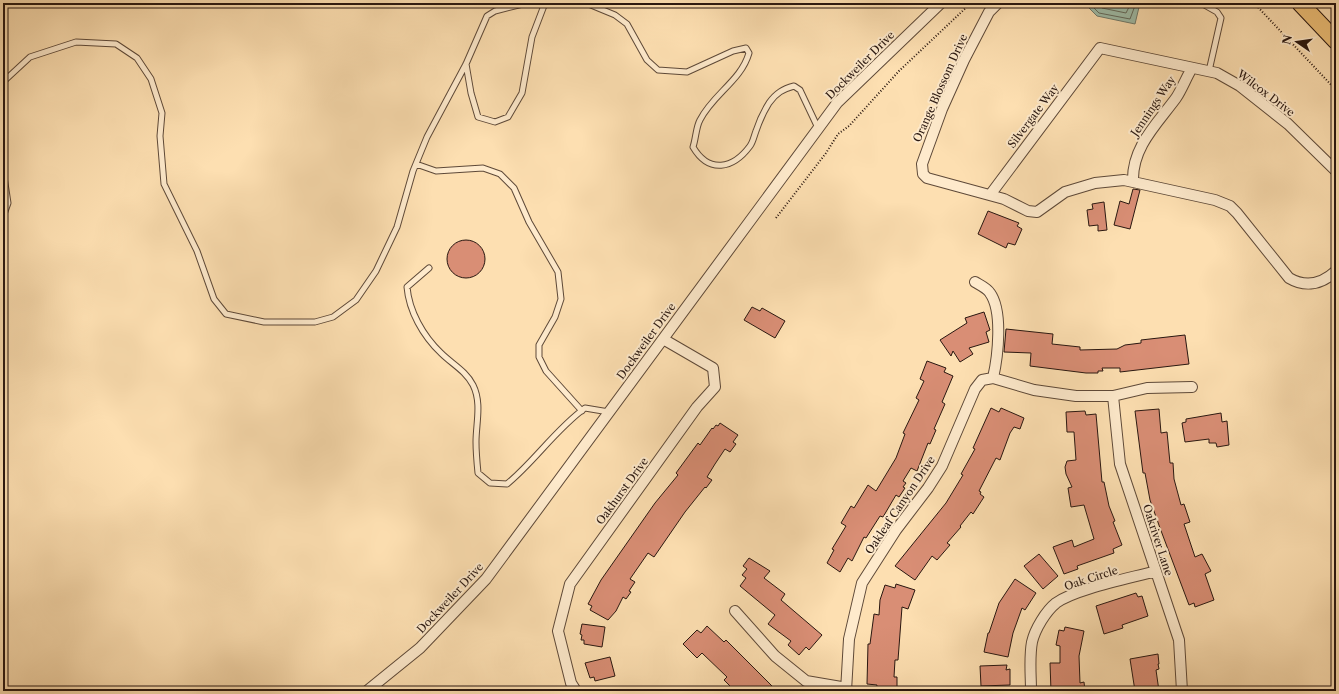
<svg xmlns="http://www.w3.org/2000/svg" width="1339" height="694" font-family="'Libre Caslon Text',serif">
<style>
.water{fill:#9fbda9;stroke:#707b6c}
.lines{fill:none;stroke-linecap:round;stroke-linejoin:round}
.shore{stroke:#646a5c;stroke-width:1}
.building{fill:#d98e75;stroke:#291710}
.lane-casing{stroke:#5e4938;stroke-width:7}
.street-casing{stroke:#5e4938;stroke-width:12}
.primary-casing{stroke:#291710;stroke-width:18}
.path{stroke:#291710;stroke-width:2;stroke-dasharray:1 2;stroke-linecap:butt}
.lane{stroke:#feeacc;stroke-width:5}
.street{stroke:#feeacc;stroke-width:10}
.primary{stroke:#eec078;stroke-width:16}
.labels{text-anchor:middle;stroke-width:4;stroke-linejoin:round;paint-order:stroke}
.street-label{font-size:11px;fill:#291710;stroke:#feeacc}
</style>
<rect width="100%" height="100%" fill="#fddfb1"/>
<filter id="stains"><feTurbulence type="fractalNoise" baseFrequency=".005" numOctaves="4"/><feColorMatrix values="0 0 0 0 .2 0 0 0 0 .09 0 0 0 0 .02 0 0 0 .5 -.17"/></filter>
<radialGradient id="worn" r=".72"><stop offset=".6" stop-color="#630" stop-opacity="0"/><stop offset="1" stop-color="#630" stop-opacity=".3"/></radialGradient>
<path class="water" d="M1084 3H1140L1135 24 1097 16Z"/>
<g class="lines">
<path class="shore" d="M1089 3 1099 13 1130 19 1136 3
M1096 3 1102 8 1126 13 1131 3"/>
</g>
<path class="building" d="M1133 189 1140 190 1130 229 1114 225 1120 201 1129 204Z
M1104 202 1107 230 1098 231V225L1089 226 1087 210 1093 209 1092 204Z
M988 211 1019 223 1017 226 1022 229 1015 245 1008 243 1006 248 978 234Z
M447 259a19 19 0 1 1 38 0a19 19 0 1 1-38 0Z
M752 307 760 311 762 308 785 321 775 338 744 320Z
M984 312 990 330 986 332 989 342 969 348 973 354 960 362 953 351 951 356 940 340 967 323 965 318Z
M1006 329 1053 334 1052 344 1080 347V350L1117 349 1125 345 1141 343V340L1185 335 1189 364 1120 372V368H1102L1103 371H1098V373H1086L1030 366 1031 353 1004 352Z
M927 361 946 368 944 372 953 376 942 402 945 404 934 429 936 430 930 444 928 443 917 471 911 468 903 481 906 483 903 487 905 488 899 497 896 495 883 517 880 516 866 538 864 537 852 561 848 558 840 572 827 563 834 550 832 549 846 526 841 523 851 506 854 508 868 485 876 491 896 458 905 434 903 433 919 400 916 398 924 381 920 379Z
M991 408 999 412 1001 408 1024 418 1020 429 1014 427 1010 433 1000 460 996 458 979 491 981 492 980 494 984 497 973 514 971 512 960 526 961 527 947 543 950 545 937 560 932 556 915 580 895 566 946 503 963 475 961 474 975 449 973 448Z
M1159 409 1161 433 1167 432 1170 463H1173L1174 479 1181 505 1184 504 1190 522 1184 524 1195 557 1202 554 1211 571 1205 574 1214 600 1195 607 1194 603 1189 605 1160 528 1150 500 1145 473H1143L1135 411Z
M1085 411 1086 415 1096 414 1102 482H1104L1109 506 1115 521 1113 522 1122 545 1113 549 1114 553 1077 566 1078 569 1064 574 1053 547 1072 540 1074 547 1094 539 1084 505 1071 507 1068 488 1072 487 1066 474 1065 467 1067 461 1076 460 1074 432H1067L1066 412Z
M1221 413 1222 422 1227 421 1229 445 1217 447 1216 443H1209V439L1185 442 1182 423 1186 422V419Z
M720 423 738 435 733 442 736 444 730 452 725 449 715 464 707 477 712 480 706 488 705 487 685 512 654 557 648 553 630 579 635 582 629 591 631 592 626 599 623 597 616 611 608 620 590 610 592 606 588 604 601 580 655 503 678 475 676 473 698 443 700 445 712 428 713 429 716 425 718 426Z
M1039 554 1058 576 1043 589 1024 566Z
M749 558 770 571 764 578 785 594 781 600 822 635 809 650 806 647 799 655 788 645 791 641 768 624 775 615 740 586 746 578 742 575 747 569 743 566Z
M1015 579 1036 593 1025 610 1022 608 1013 633 1008 657 984 652 988 633H989L999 603Z
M896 584 915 590 908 609 902 607 898 660H895L894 677H897V691H876L877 685 867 684 868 644H870L874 614 879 615 880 600 885 585 895 588Z
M1136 593 1138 597 1142 596 1148 616 1122 625 1123 628 1104 634 1096 606Z
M582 624 605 627 602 647 584 644V640H581L582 635 580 634Z
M707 626 724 642 726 640 777 691H735L724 680 727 677 702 653 697 658 683 644 697 630 701 633Z
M1065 627 1084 631 1079 656 1080 683 1084 682 1085 691H1051L1050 663H1060V646L1056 645 1059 630 1064 631Z
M1158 654 1159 664H1158L1159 669 1156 670 1159 691H1135L1130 659Z
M610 657 615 676 595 681 594 677 590 678 585 663Z
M1007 665 1006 670 1010 669V685L981 686 980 666Z"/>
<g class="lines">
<g class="lane-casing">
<path id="lane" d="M586 3 615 15 627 24 647 60 658 70 687 72 733 51 746 48 749 53C741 81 713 94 700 120 696 127 696 138 693 147 709 174 733 169 750 146 753 142 754 136 756 131 759 122 764 111 769 103 776 93 783 89 794 86L800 90 818 128
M1201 3 1217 12 1221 18 1209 71
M466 64 471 93 478 117 495 122 508 117 522 93 532 37 545 3
M3 82 30 57 76 42 116 44 137 58 151 79 162 113 160 136 164 184 197 251 214 299 226 314 264 322H315L333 317 356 300 376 271 397 227 413 171 427 137 466 64 487 16 495 11 527 3
M416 164 436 171 483 168 500 174 514 188 529 222 558 272 561 299 555 317 539 345V357L546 371 582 411
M3 170 8 203 3 217
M429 268 407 287C409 311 423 336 441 353 452 364 466 371 473 385 482 403 476 423 476 442 476 452 477 463 478 473L490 483 507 484C535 461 555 430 585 408L609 412"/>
</g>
<g class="street-casing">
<path id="street" d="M998 3 989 12 964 60 942 109 922 164 923 174 927 178 1004 199 1028 211 1037 212 1065 192 1095 183 1124 180 1215 200 1230 206 1237 213 1289 278C1306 288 1322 284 1336 271
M1133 181C1132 147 1157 124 1176 98 1182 89 1186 78 1192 68
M990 195 1100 48 1217 73 1240 86 1288 124 1336 171
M975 282C980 285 987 288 990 293 1003 311 998 356 993 378
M1113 396 1120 464 1179 640 1182 691
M735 611 775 656 806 681 847 688
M367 691 420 648 486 579 837 103 941 3
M576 691 571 683 558 631 570 584 697 407 715 387 713 368 663 339
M846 691 849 639 862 583 896 530 928 488 942 466 975 389 982 380 993 378 1034 390 1076 396H1113L1147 388 1192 387
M1031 691C1031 675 1029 658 1032 642 1035 629 1046 611 1056 603 1075 589 1131 578 1156 571"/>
</g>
<g class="primary-casing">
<path id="primary" d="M1300 3 1336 41"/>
</g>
<path class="path" d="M1254 3 1336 90
M776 218 826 153 838 134 849 126 899 71 971 3"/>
<use href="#lane" class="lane"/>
<use href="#street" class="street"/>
<use href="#primary" class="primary"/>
</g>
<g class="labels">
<g class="street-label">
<text transform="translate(860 65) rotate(-45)" y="4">Dockweiler Drive</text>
<text transform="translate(940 88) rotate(-66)" y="4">Orange Blossom Drive</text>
<text transform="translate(1266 93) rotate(37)" y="4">Wilcox Drive</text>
<text transform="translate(1153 106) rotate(-56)" y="4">Jennings Way</text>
<text transform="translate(1033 116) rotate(-53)" y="4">Silvergate Way</text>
<text transform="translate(646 341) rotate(-54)" y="4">Dockweiler Drive</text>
<text transform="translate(622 491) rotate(-54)" y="4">Oakhurst Drive</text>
<text transform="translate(900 505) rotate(-56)" y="4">Oakleaf Canyon Drive</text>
<text transform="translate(1158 540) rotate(72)" y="4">Oakriver Lane</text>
<text transform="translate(1091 578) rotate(-18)" y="4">Oak Circle</text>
<text transform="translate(450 598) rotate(-47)" y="4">Dockweiler Drive</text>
</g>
</g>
<rect width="1339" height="694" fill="none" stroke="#fddfb1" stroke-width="16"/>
<rect x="4" y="4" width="1331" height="686" fill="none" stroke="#291710" stroke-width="2"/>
<rect x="8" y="8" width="1323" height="678" fill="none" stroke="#291710"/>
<g transform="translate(1297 42) rotate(283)" stroke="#feeacc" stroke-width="3" paint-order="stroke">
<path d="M0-3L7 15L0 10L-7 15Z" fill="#291710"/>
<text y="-6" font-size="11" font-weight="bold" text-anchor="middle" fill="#291710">N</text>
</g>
<rect width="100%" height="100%" filter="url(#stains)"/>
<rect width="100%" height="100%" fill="url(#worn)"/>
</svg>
